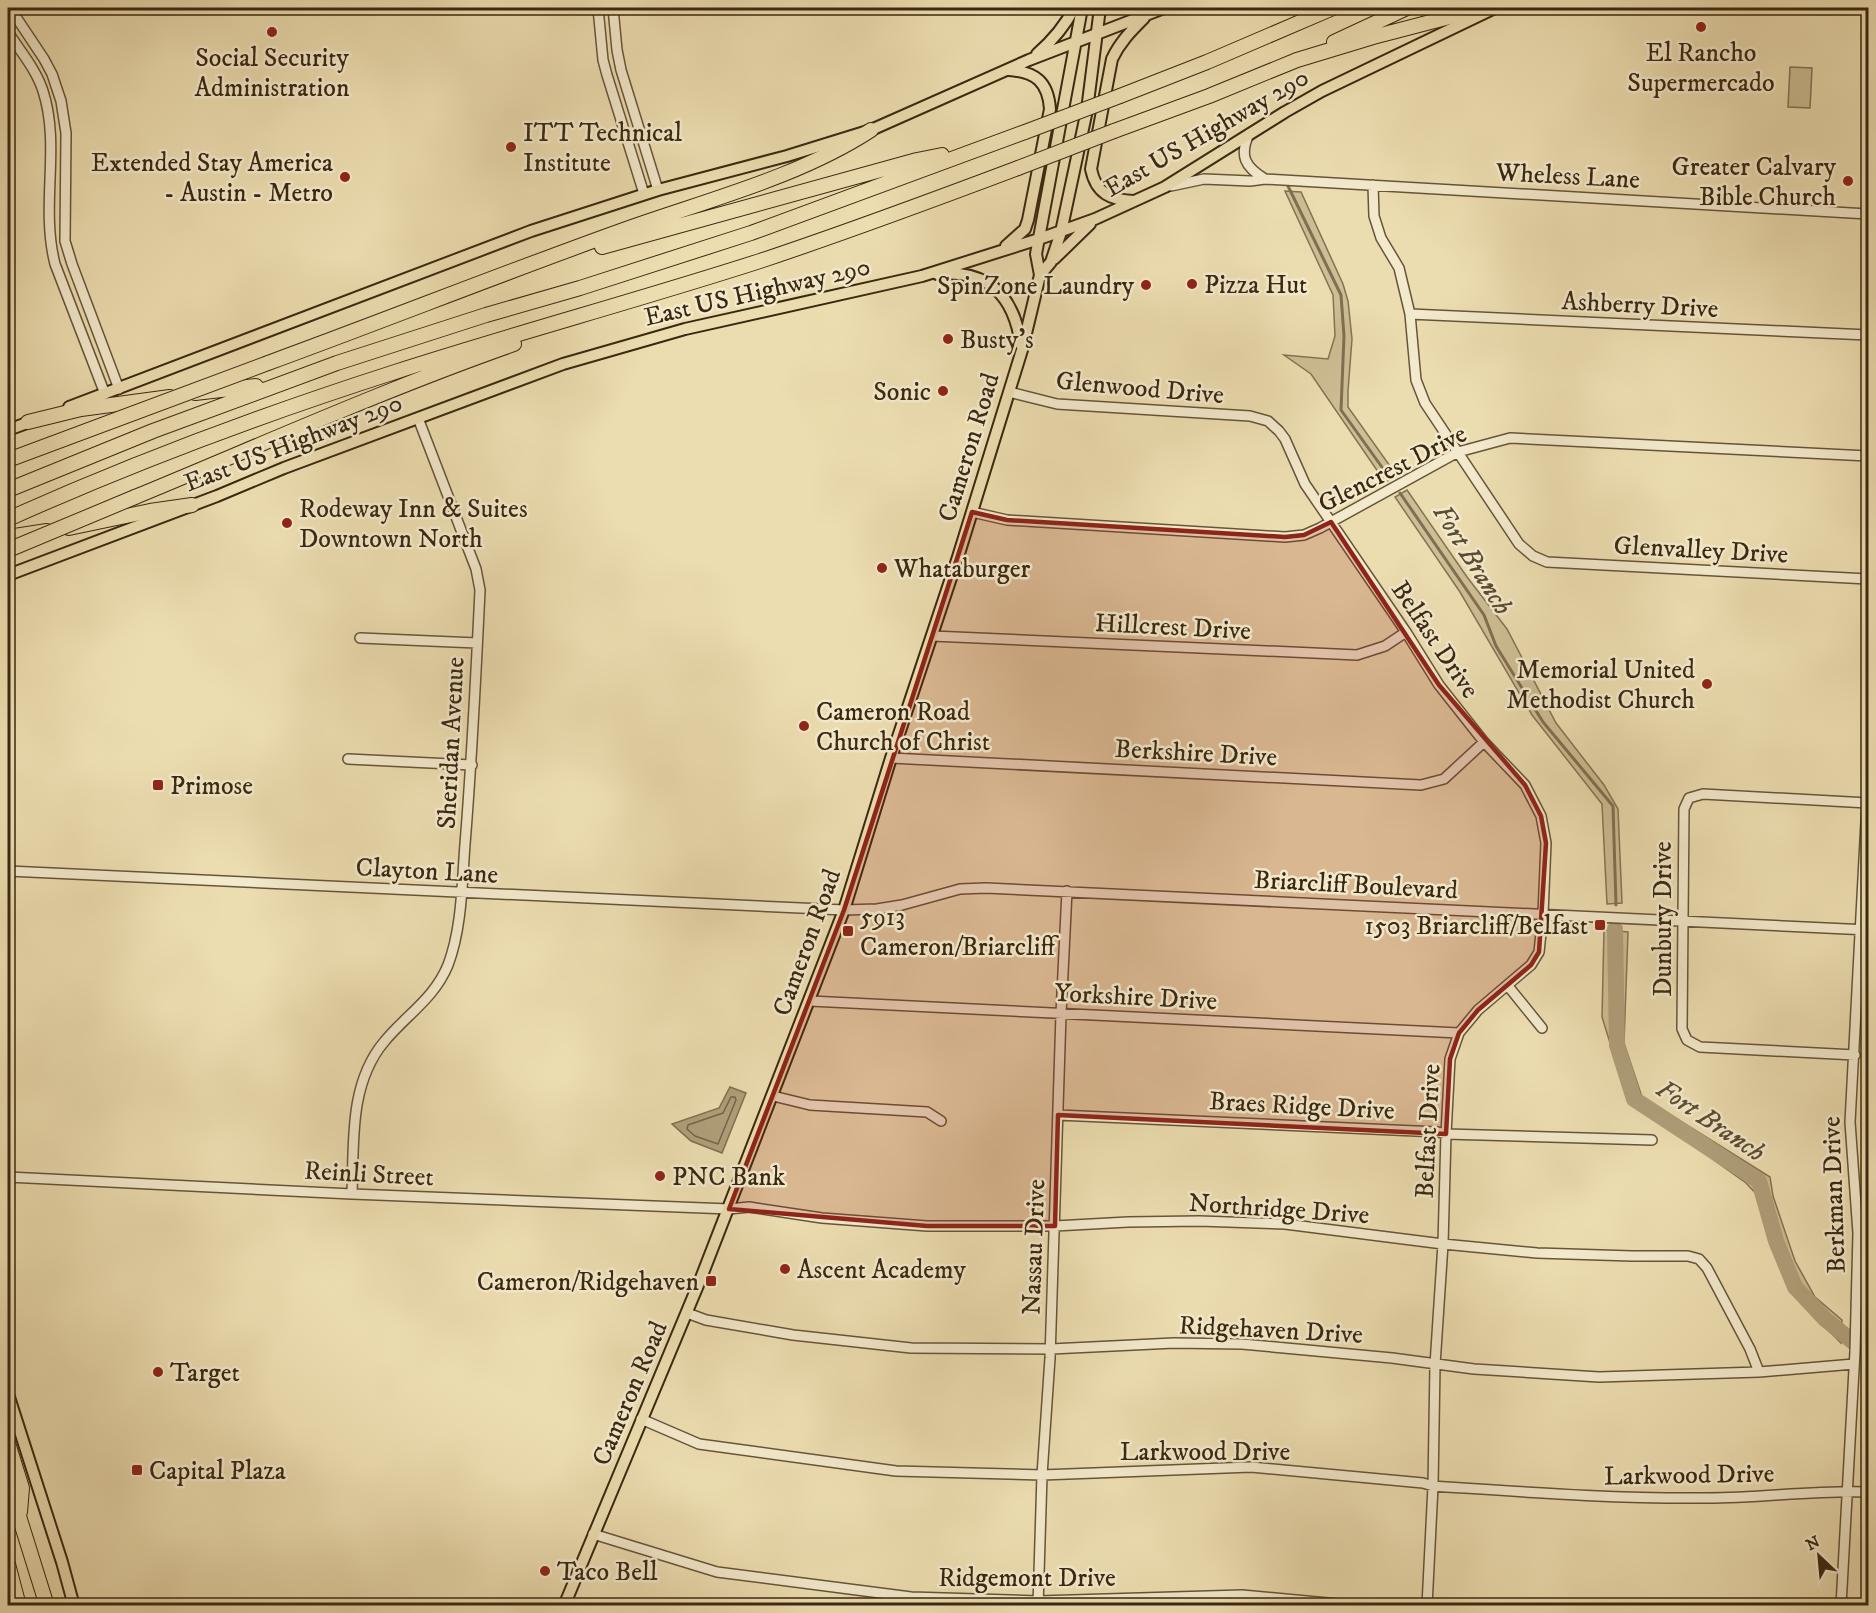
<svg xmlns="http://www.w3.org/2000/svg" width="1876" height="1613" font-family="'IM FELL DW Pica',serif">
<style>
.green{fill:#cebe95;stroke:#847353;stroke-width:1.5}
.water{fill:#af9f7a;stroke:#806f50;stroke-width:1.5}
.lines{fill:none;stroke-linecap:round;stroke-linejoin:round}
.shore{stroke:#746446;stroke-width:1.5}
.stream{stroke:#806f50;stroke-width:3}
.river{stroke:#af9f7a;stroke-width:16}
.minor-casing{stroke:#665539;stroke-width:12}
.major-casing{stroke:#392811;stroke-width:14}
.highway-casing{stroke:#392811;stroke-width:16}
.minor{stroke:#f3e9cc;stroke-width:9}
.major{stroke:#ecddb0;stroke-width:10}
.highway{stroke:#ecddb0;stroke-width:14}
.highway-bridge-casing{stroke:#392811;stroke-width:16;stroke-linecap:butt}
.highway-bridge{stroke:#ecddb0;stroke-width:14}
.marked{fill:#8f2418;fill-opacity:0.2;stroke:#8f2418;stroke-width:4.5;stroke-linejoin:round}
.poi-dot{fill:#8f2418;stroke:#f3e9cc;stroke-width:2}
.labels{text-anchor:middle;stroke-width:5;stroke-linejoin:round;paint-order:stroke}
.poi-label{font-size:26px;fill:#392811;stroke:#f3e9cc;text-anchor:start}
.street-label{font-size:26px;fill:#392811;stroke:#f3e9cc}
.water-label{font-size:27px;font-style:italic;fill:#5c4c30;stroke:#f3e9cc}
</style>
<rect width="100%" height="100%" fill="#ecddb0"/>
<filter id="stains"><feTurbulence type="fractalNoise" baseFrequency=".00333" numOctaves="4"/><feColorMatrix values="0 0 0 0 .2 0 0 0 0 .09 0 0 0 0 .02 0 0 0 .5 -.17"/></filter>
<radialGradient id="worn" r=".72"><stop offset=".6" stop-color="#630" stop-opacity="0"/><stop offset="1" stop-color="#630" stop-opacity=".3"/></radialGradient>
<path class="green" d="M1790 67 1812 68 1810 108 1788 107Z
M1285 191 1301 192 1343 284 1348 301 1352 339 1348 391V407L1397 476 1385 482 1311 374 1284 355 1328 359 1335 336 1333 295Z
M1407 490 1467 577 1507 629 1556 723 1604 785 1618 809 1622 903 1607 904 1602 804 1532 715 1460 592 1395 497Z
M1604 930 1628 932 1624 1043 1642 1097 1770 1177 1773 1196 1795 1261 1815 1297 1842 1320 1841 1343 1789 1290 1774 1249 1760 1198 1746 1183 1627 1098 1602 1017Z"/>
<path class="water" d="M730 1087 746 1093 722 1153 691 1141 672 1124 719 1108Z"/>
<g class="lines">
<path class="shore" d="M731 1097H735L736 1100 718 1144 695 1136 687 1129 688 1125 723 1113Z"/>
<path class="stream" d="M1287 184 1341 295 1344 336 1341 410 1389 477
M1400 493 1484 615 1496 646 1543 722 1613 806 1616 905"/>
<path class="river" d="M1615 929 1617 1045 1634 1099 1759 1181 1776 1241 1795 1287 1825 1319 1868 1354"/>
<g class="minor-casing">
<path id="minor" d="M10 8 44 59 52 74 61 101 66 133 65 241 72 264 119 389
M598 8 603 60 607 75 644 194
M613 8 617 50 621 70 658 190
M8 32C20 51 36 69 43 91 61 147 40 205 55 264L105 394
M1249 134C1239 156 1245 167 1265 179
M1373 185 1374 216 1381 238 1399 268 1410 314 1416 380 1425 403 1519 544 1533 556 1547 562 1868 579
M1171 186 1204 179 1250 181 1265 179 1868 214
M1410 314 1868 335
M1009 392 1057 404 1250 416 1268 421 1279 431 1285 439 1305 484 1406 632 1439 685 1484 742 1525 785 1541 816 1546 843 1543 914 1539 952 1531 965 1478 1010 1459 1033 1450 1059 1446 1134 1443 1244 1435 1365 1433 1486 1427 1606
M972 512 1007 520 1285 537 1304 535 1320 528 1458 452 1510 438 1868 456
M932 636 1357 655 1385 646 1406 632
M360 638 477 643
M891 758 1421 785 1444 779 1484 742
M348 759 472 765
M8 871 844 910 877 909 902 905 960 889 986 888 1868 930
M1508 986 1542 1028
M810 1001 1459 1033
M1855 1055 1700 1047 1687 1040 1682 1029 1684 809 1689 798 1703 794 1868 803
M773 1096 810 1105 927 1112 941 1121
M1058 1115 1438 1132 1446 1134 1652 1140
M8 1177 352 1194 729 1209 749 1207 822 1218 927 1226H1055L1128 1222 1199 1221 1285 1224 1443 1244 1537 1253 1632 1256H1688L1699 1259 1707 1268 1750 1349 1759 1372
M352 1194C354 1142 349 1084 384 1042 406 1015 434 999 448 965 462 928 462 883 465 844 472 759 476 675 480 590L476 569 418 418
M1856 1303H1868
M687 1313 706 1320 793 1335 911 1348 1051 1349 1174 1343 1242 1344 1392 1358 1474 1369 1599 1377 1759 1372 1854 1364
M641 1419 699 1444 896 1471 1042 1475 1251 1467 1423 1483 1433 1486C1525 1492 1616 1499 1708 1498 1762 1498 1815 1490 1868 1492
M593 1534 717 1572 911 1597 1038 1601 1242 1595 1360 1606
M1038 1606 1042 1475 1050 1358 1061 1014 1067 891
M1841 1606 1855 1351 1858 1233 1850 1122 1868 784"/>
</g>
<g class="major-casing">
<path id="major" d="M1037 54C1052 41 1065 26 1074 8
M1134 201C1111 200 1096 194 1091 169L1112 59C1120 42 1131 31 1144 18
M1006 246 1025 229 1028 220 1050 109C1048 82 1036 72 1009 70
M1054 259 1090 224
M937 274C989 269 1014 296 1021 345
M1040 275 1051 262 1061 232 1087 110 1100 8
M69 407 531 231 658 190 787 156 871 130 1029 60 1164 8
M8 430 35 420
M8 575 217 496 284 468 563 364 685 329 922 276 1039 239 1095 219 1165 187 1285 112 1322 91 1495 8
M8 1394 62 1562 74 1606
M564 1606 701 1278 844 910 891 758 958 557 1022 350 1040 275 1036 254 1082 8"/>
</g>
<g class="highway-casing">
<path id="highway" d="M1334 42 1407 8
M1120 96 1207 62 1333 8
M1114 131 1209 96 1297 60 1373 37 1484 8
M602 247 917 160 942 155
M268 363C388 319 506 272 626 229 707 200 799 177 871 130
M195 393 256 386
M28 422 81 409 170 397
M8 490 153 431 337 363 486 315 580 288 751 233 1025 132
M135 497C261 445 386 389 514 344
M8 519C133 463 264 414 395 372 516 333 639 300 760 261 847 232 933 200 1018 168
M69 528 150 511 192 505
M8 537 47 531
M8 1443 22 1488 20 1512
M8 1481 47 1606
M8 1564 19 1606"/>
</g>
<use href="#minor" class="minor"/>
<use href="#major" class="major"/>
<use href="#highway" class="highway"/>
<g class="highway-bridge-casing">
<path id="highway-bridge" d="M1025 132 1120 96
M1018 168 1114 131
M8 460 268 363
M8 550 135 497"/>
</g>
<use href="#highway-bridge" class="highway-bridge"/>
</g>
<path class="marked" d="M972 512 1007 520 1285 537 1304 535 1331 522 1439 685 1525 785 1541 816 1546 843 1539 952 1531 965 1478 1010 1459 1033 1450 1059 1446 1134 1058 1115 1055 1226H927L729 1209 844 910Z"/>
<g class="poi-dot">
<circle cx="1701" cy="27" r="6"/>
<circle cx="272" cy="32" r="6"/>
<circle cx="511" cy="147" r="6"/>
<circle cx="345" cy="177" r="6"/>
<circle cx="1848" cy="181" r="6"/>
<circle cx="1192" cy="284" r="6"/>
<circle cx="1146" cy="285" r="6"/>
<circle cx="948" cy="339" r="6"/>
<circle cx="943" cy="391" r="6"/>
<circle cx="287" cy="523" r="6"/>
<circle cx="882" cy="568" r="6"/>
<circle cx="1707" cy="684" r="6"/>
<circle cx="804" cy="726" r="6"/>
<rect x="152" y="779" width="12" height="12" rx="3"/>
<rect x="1594" y="919" width="12" height="12" rx="3"/>
<rect x="842" y="925" width="12" height="12" rx="3"/>
<circle cx="660" cy="1176" r="6"/>
<circle cx="785" cy="1269" r="6"/>
<rect x="705" y="1275" width="12" height="12" rx="3"/>
<circle cx="158" cy="1372" r="6"/>
<rect x="131" y="1464" width="12" height="12" rx="3"/>
<circle cx="545" cy="1571" r="6"/>
</g>
<g class="labels">
<g class="poi-label">
<text x="1701" y="61" text-anchor="middle">El Rancho<tspan x="1701" dy="30">Supermercado</tspan></text>
<text x="272" y="66" text-anchor="middle">Social Security<tspan x="272" dy="30">Administration</tspan></text>
<text x="523" y="141">ITT Technical<tspan x="523" dy="30">Institute</tspan></text>
<text x="333" y="171" text-anchor="end">Extended Stay America<tspan x="333" dy="30">- Austin - Metro</tspan></text>
<text x="1836" y="175" text-anchor="end">Greater Calvary<tspan x="1836" dy="30">Bible Church</tspan></text>
<text x="1204" y="293">Pizza Hut</text>
<text x="1134" y="294" text-anchor="end">SpinZone Laundry</text>
<text x="960" y="348">Busty’s</text>
<text x="931" y="400" text-anchor="end">Sonic</text>
<text x="299" y="517">Rodeway Inn &amp; Suites<tspan x="299" dy="30">Downtown North</tspan></text>
<text x="894" y="577">Whataburger</text>
<text x="1695" y="678" text-anchor="end">Memorial United<tspan x="1695" dy="30">Methodist Church</tspan></text>
<text x="816" y="720">Cameron Road<tspan x="816" dy="30">Church of Christ</tspan></text>
<text x="170" y="794">Primose</text>
<text x="860" y="925">5913<tspan x="860" dy="30">Cameron/Briarcliff</tspan></text>
<text x="1588" y="934" text-anchor="end">1503 Briarcliff/Belfast</text>
<text x="672" y="1185">PNC Bank</text>
<text x="797" y="1278">Ascent Academy</text>
<text x="699" y="1290" text-anchor="end">Cameron/Ridgehaven</text>
<text x="170" y="1381">Target</text>
<text x="149" y="1479">Capital Plaza</text>
<text x="557" y="1580">Taco Bell</text>
</g>
<g class="street-label">
<text transform="translate(1206 132) rotate(-30)" y="9">East US Highway 290</text>
<text transform="translate(1568 175) rotate(3)" y="9">Wheless Lane</text>
<text transform="translate(757 291) rotate(-13)" y="9">East US Highway 290</text>
<text transform="translate(1640 304) rotate(3)" y="9">Ashberry Drive</text>
<text transform="translate(1140 387) rotate(5)" y="9">Glenwood Drive</text>
<text transform="translate(293 442) rotate(-21)" y="9">East US Highway 290</text>
<text transform="translate(968 447) rotate(-73)" y="9">Cameron Road</text>
<text transform="translate(1392 468) rotate(-27)" y="9">Glencrest Drive</text>
<text transform="translate(1701 549) rotate(3)" y="9">Glenvalley Drive</text>
<text transform="translate(1173 626) rotate(3)" y="9">Hillcrest Drive</text>
<text transform="translate(1436 639) rotate(56)" y="9">Belfast Drive</text>
<text transform="translate(450 743) rotate(-87)" y="9">Sheridan Avenue</text>
<text transform="translate(1196 752) rotate(3)" y="9">Berkshire Drive</text>
<text transform="translate(427 870) rotate(3)" y="9">Clayton Lane</text>
<text transform="translate(1356 884) rotate(3)" y="9">Briarcliff Boulevard</text>
<text transform="translate(1662 919) rotate(-90)" y="9">Dunbury Drive</text>
<text transform="translate(806 942) rotate(-70)" y="9">Cameron Road</text>
<text transform="translate(1136 996) rotate(3)" y="9">Yorkshire Drive</text>
<text transform="translate(1302 1105) rotate(3)" y="9">Braes Ridge Drive</text>
<text transform="translate(1427 1131) rotate(-87)" y="9">Belfast Drive</text>
<text transform="translate(369 1173) rotate(3)" y="9">Reinli Street</text>
<text transform="translate(1833 1195) rotate(-92)" y="9">Berkman Drive</text>
<text transform="translate(1279 1208) rotate(4)" y="9">Northridge Drive</text>
<text transform="translate(1033 1247) rotate(-88)" y="9">Nassau Drive</text>
<text transform="translate(1271 1329) rotate(3)" y="9">Ridgehaven Drive</text>
<text transform="translate(629 1393) rotate(-67)" y="9">Cameron Road</text>
<text x="1205" y="1460">Larkwood Drive</text>
<text transform="translate(1689 1474) rotate(-1)" y="9">Larkwood Drive</text>
<text x="1027" y="1586">Ridgemont Drive</text>
</g>
<g class="water-label">
<text transform="translate(1473 559) rotate(58)" y="9">Fort Branch</text>
<text transform="translate(1711 1120) rotate(34)" y="9">Fort Branch</text>
</g>
</g>
<rect width="1876" height="1613" fill="none" stroke="#ecddb0" stroke-width="30"/>
<rect x="9" y="9" width="1858" height="1595" fill="none" stroke="#392811" stroke-width="3"/>
<rect x="15" y="15" width="1846" height="1583" fill="none" stroke="#392811" stroke-width="1.5"/>
<g transform="translate(1819 1556) rotate(334)" stroke="#f3e9cc" stroke-width="4.5" paint-order="stroke">
<path d="M0-4.5L10 22L0 15L-10 22Z" fill="#392811"/>
<text y="-9" font-size="16" font-weight="bold" text-anchor="middle" fill="#392811">N</text>
</g>
<rect width="100%" height="100%" filter="url(#stains)"/>
<rect width="100%" height="100%" fill="url(#worn)"/>
</svg>
